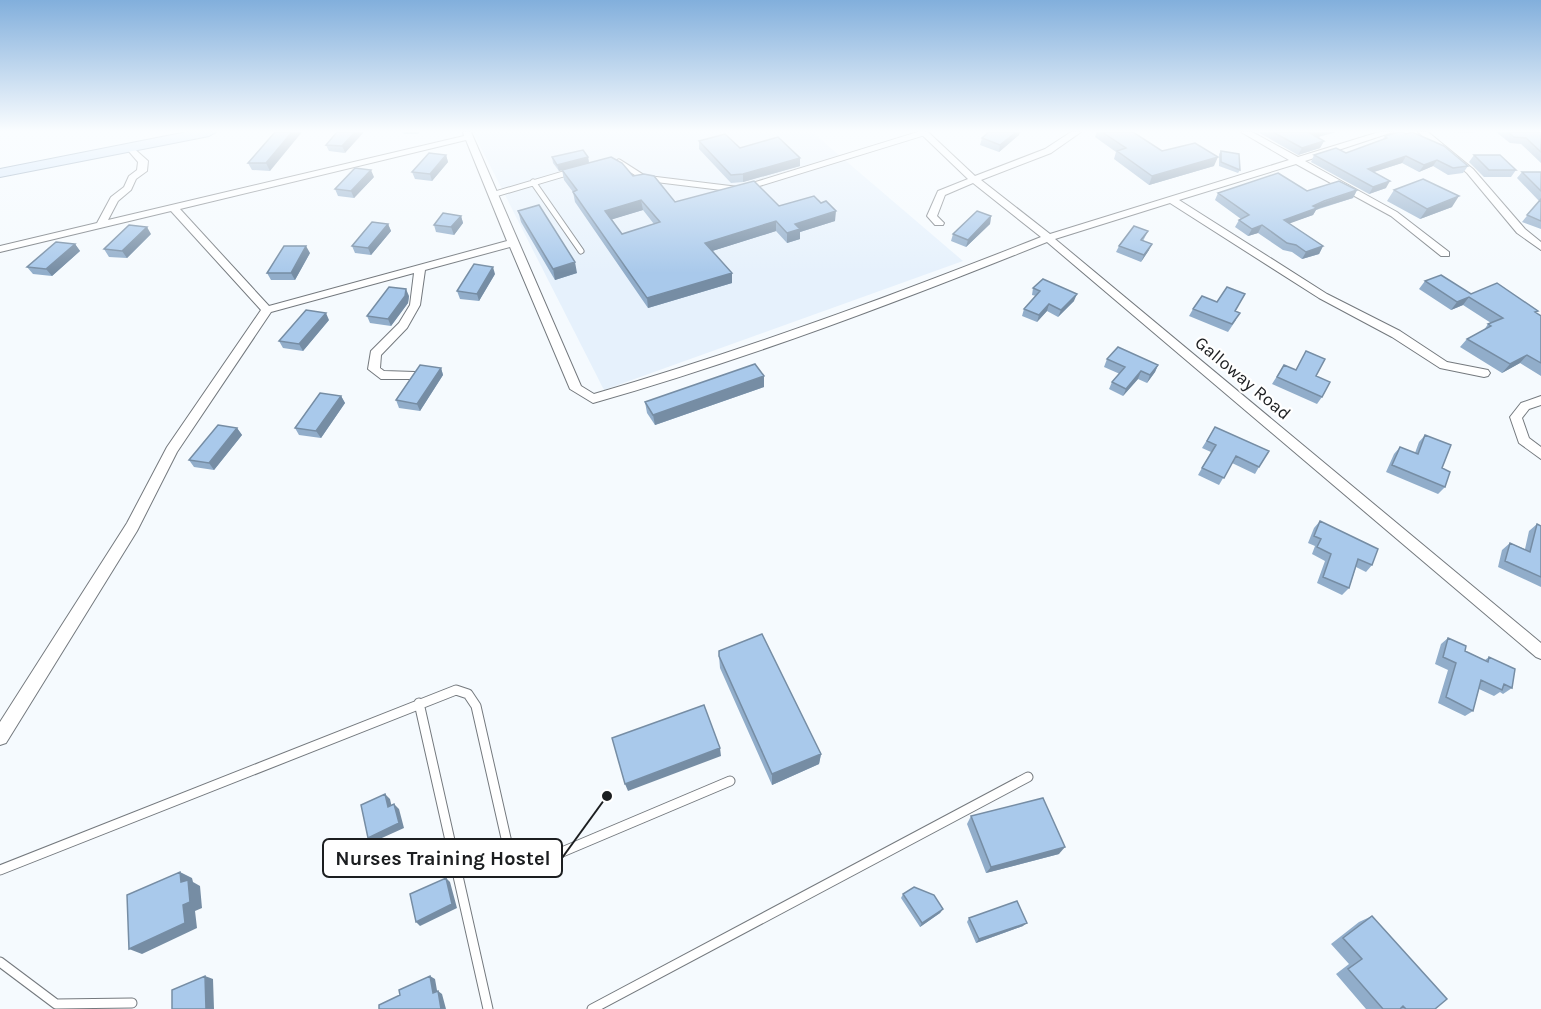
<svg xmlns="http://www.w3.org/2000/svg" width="1541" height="1009" font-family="Karla,sans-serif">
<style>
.built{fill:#e6f1fc}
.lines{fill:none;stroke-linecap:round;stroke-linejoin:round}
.service-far1-casing{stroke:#74797e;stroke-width:7}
.service-casing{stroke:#74797e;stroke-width:11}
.minor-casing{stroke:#74797e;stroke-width:2}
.primary-casing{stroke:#7991aa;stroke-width:2}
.service-far1{stroke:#fff;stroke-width:5}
.service{stroke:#fff;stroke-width:9}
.minor{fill:#fff;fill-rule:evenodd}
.primary{fill:#cde2f9;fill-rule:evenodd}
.wall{fill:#91adca;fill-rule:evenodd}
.shaded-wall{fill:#768da4}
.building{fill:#a9c9eb;stroke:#768da4;stroke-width:1.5;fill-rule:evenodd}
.labels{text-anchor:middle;stroke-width:4.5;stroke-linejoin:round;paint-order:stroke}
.street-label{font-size:18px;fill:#1c1e20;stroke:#fff}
.leader{fill:none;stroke:#1c1e20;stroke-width:2}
.callout-dot{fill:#1c1e20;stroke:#fff;stroke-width:2}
.callout{fill:#fff;stroke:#1c1e20;stroke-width:2}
.callout-label{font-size:20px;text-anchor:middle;font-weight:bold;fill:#1c1e20}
</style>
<rect width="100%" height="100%" fill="#f5fafe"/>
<path class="built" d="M473 132H812L963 261 604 390Z"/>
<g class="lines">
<g class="service-far1-casing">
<path id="service-far1" d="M619 162 644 178 734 189
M533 182 581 251
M751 186 923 133
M492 195 570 172"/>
</g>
<g class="service-casing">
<path id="service" d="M419 703 488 1009
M0 870 456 690 468 694 476 706 508 847 519 863H536L730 781
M0 962 56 1004 132 1003
M592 1009 1028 777"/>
</g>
<g class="minor-casing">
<path id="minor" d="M463 132H471L581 386 594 394C746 350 894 295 1041 237L973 183 945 195 937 216 944 223 943 225H935L927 216 938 191 968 179 919 132H928L975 176 1045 149 1071 132H1081L1051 153 981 180 1050 234 1289 160 1241 132H1252L1298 157 1379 132H1393L1305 161 1397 212 1449 252V256H1441L1391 216 1296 164 1179 200 1327 294 1400 331 1447 362 1488 370 1490 373 1488 376 1484 377 1440 368 1392 337 1319 298 1170 203 1055 239 1541 643V659L1536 657 1047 242C898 302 747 359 593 403L570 389 510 247 425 270 420 305 407 328 381 355 380 368 384 371 415 372 417 375 415 378 411 379H381L368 369 371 351 399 323 410 305 414 273 271 312 177 452 137 531 6 743 0 745V722L127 523 167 447 261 310 171 211 0 252V246L97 223 111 197 124 187 129 176 137 170 138 162 126 148 130 145 148 161 147 171 136 179 131 190 118 201 108 220 464 136ZM466 140 507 241 269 306 180 209Z
M1418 132H1428L1473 169 1525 229 1541 242V250L1517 233 1467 173Z
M1541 396V405L1529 409 1522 418 1529 438 1541 447V459L1519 443 1510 417 1521 403Z"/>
</g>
<g class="primary-casing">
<path id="primary" d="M187 132H216L209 136 0 177V169Z"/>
</g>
<use href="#service-far1" class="service-far1"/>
<use href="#service" class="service"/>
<use href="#minor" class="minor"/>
<use href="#primary" class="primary"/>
</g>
<path class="wall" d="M275 132 270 171 252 170 248 163Z
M337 132 345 153 329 151 326 145Z
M403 132H420L418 134H404Z
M1097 132H1133L1162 151 1214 166 1149 185 1114 159 1116 152 1095 137Z
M1258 132H1336L1317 137 1324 141 1320 148 1298 155Z
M1453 132H1474L1473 133Z
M1496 132H1541V163L1521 144 1510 143Z
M1019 135 999 152 980 145 982 138Z
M1385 136 1468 166 1463 173 1448 175 1433 166 1419 172 1402 163 1374 172 1386 188 1369 194 1311 162 1314 155 1346 153 1383 139Z
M699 141 800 158V166L743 182 731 183 699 149Z
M1221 151 1240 170 1238 173 1219 166V154Z
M446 155 448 162 432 181 415 179 412 172Z
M1474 155 1516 170 1511 177H1484L1469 162Z
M552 157H588L589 163 633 176 675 202 779 206 835 221 800 232V239L787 243 776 231 712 251 732 283 648 308 575 202 573 192 564 180 562 170 559 171 553 163ZM643 210 654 224 622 234 612 219Z
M1522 172H1541V229L1522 222 1539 201 1517 178Z
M374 177 354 198 338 196 335 189Z
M1357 190 1353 198 1316 210 1313 215 1289 223 1323 246 1319 254 1302 259 1292 252 1283 250 1258 233 1248 236 1235 227 1239 220 1241 219 1215 200 1218 193Z
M1394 190 1452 207 1420 219 1387 201Z
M518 211 577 273 555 280 521 222Z
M461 216 463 223 454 235 436 232 434 225Z
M991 216 990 224 966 247 951 241 953 234Z
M388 224 391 231 371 255 355 253 352 246Z
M1148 231 1143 241 1149 250 1141 262 1116 252 1119 246Z
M151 234 127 258 109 257 104 249Z
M75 244 80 251 52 276 33 274 27 267Z
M310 253 295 280H271L267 273Z
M495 274 479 301 460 299 457 291Z
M1425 281 1538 311 1536 313 1541 316V376L1520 363 1502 373 1460 347 1467 339 1484 330 1488 324 1491 323 1463 305 1451 310 1419 289Z
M1033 288 1074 301 1058 317 1047 311 1037 322 1022 316 1024 309 1036 296 1032 295Z
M1245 294 1235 311 1236 320 1228 332 1189 316 1193 309Z
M409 296 408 303 391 326 370 323 367 316Z
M329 320 303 351 283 348 279 341Z
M1107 359 1158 365 1155 372 1147 383 1138 379 1123 396 1109 389 1112 382 1120 374 1104 367Z
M1284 365 1295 370 1316 376 1322 397 1317 404 1272 384Z
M441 368 443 375 420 411 399 408 396 400Z
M764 387 655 425 647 413 645 402Z
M341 396 345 403 321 438 299 435 295 428Z
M1215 427 1259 467 1255 474 1232 463 1219 485 1198 475 1211 452 1202 448Z
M237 428 242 435 214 470 194 467 189 460Z
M1425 435 1442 468 1445 487 1438 494 1386 472 1394 454 1400 447 1415 453 1419 442Z
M1320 521 1372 565 1366 572 1356 567 1349 588 1342 595 1317 583 1325 561 1312 554 1315 546 1308 543 1314 528Z
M1537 524 1541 526V587L1498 567 1502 550 1510 543 1525 549 1529 531Z
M1448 638 1465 651 1485 660 1489 657 1512 688 1503 694 1500 692 1494 696 1479 689 1473 711 1465 716 1438 703 1448 670 1435 664 1441 644Z
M719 656 821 754 819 764 772 785 720 668Z
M971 816 1059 854 986 873 967 824Z
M903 894 943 909 940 913 920 927 901 898Z
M1372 916 1435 1009H1366L1336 974 1349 964 1331 944 1359 922Z
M969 918 1023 926 976 943 967 922Z"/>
<path class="shaded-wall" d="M292 132H302L270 171 266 163Z
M355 132H364L345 153 342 146Z
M1016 132H1020L1019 135 999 152 1000 145Z
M1315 132H1336L1307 140 1310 133Z
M1324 141 1320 148 1298 155 1302 148Z
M446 155 448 162 432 181 430 174Z
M1406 156 1402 163 1364 175 1368 169Z
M588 157 589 163 559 171 557 165Z
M1218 157 1214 166 1149 185 1152 176Z
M800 158V166L743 182V174Z
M1437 160 1433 166 1419 172 1424 165Z
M371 170 374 177 354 198 351 191Z
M1390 181 1386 188 1369 194 1373 187Z
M1357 190 1353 198 1320 208 1316 210 1313 215 1280 227 1284 220 1313 206Z
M1459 196 1452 207 1420 219 1427 209Z
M641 200 643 210 607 221 605 211Z
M836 211 835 221 800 232V239L787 243V233L795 224Z
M461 216 463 223 454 235 451 227Z
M991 216 990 224 966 247 968 240Z
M776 221V231L706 253 705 243Z
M388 224 391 231 371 255 368 248Z
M1262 225 1258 233 1248 236 1252 229Z
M147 227 151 234 127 258 122 251Z
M75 244 80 251 52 276 46 269Z
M1152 244 1149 250 1141 262 1144 255Z
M306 246 310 253 295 280 291 273Z
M1323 246 1319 254 1302 259 1306 252Z
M575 262 577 273 555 280 553 269Z
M493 267 495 274 479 301 477 294Z
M732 273V283L648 308 647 298Z
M406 289 409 296 408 303 391 326 388 319Z
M1077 294 1074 301 1058 317 1061 310Z
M1469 297 1463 305 1451 310 1457 302Z
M1049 304 1047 311 1037 322 1039 315Z
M326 313 329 320 303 351 299 344Z
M1527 355 1520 363 1502 373 1510 364Z
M1158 365 1155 372 1147 383 1150 375Z
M441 368 443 375 420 411 417 404Z
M1141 371 1138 379 1123 396 1126 389Z
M764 376V387L655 425 653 415Z
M341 396 345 403 321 438 316 431Z
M237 428 242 435 214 470 209 463Z
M720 748 721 756 628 791 625 784Z
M821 754 819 764 772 785V774Z
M385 794 390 799 393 812 388 807Z
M394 804 399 809 404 828 373 842 368 838Z
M1065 847 1059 854 986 873 991 867Z
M180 872 192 878 193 882 200 886 202 908 195 911 197 928 142 954 129 949 181 882Z
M446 878 450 882 457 908 420 926 416 922Z
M943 909 940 913 920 927 922 923Z
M1027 923 1023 926 976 943 979 939Z
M205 976 213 979 214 1009H206Z
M430 976 435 979 438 996 433 993Z
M438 991 442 994 446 1009H441Z"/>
<path class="building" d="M275 132H292L266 163H248Z
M337 132H355L342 146 326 145Z
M989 132H1016L1000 145 982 138Z
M1102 132H1133L1162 151 1195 143 1218 157 1152 176 1117 151 1126 148Z
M1273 132H1315L1310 133 1324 141 1302 148Z
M1399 132H1403L1406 134 1412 132 1444 146 1468 166 1453 168 1437 160 1424 165 1406 156 1368 169 1390 181 1373 187 1314 155 1336 148 1346 153 1387 138 1385 136Z
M1508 132H1541V152L1526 138 1514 137Z
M725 134 740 148 778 137 800 158 743 174 731 175 699 141Z
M583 150 588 157 557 165 552 157Z
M1221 151 1239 154 1240 170 1221 162Z
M429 153 446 155 430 174 412 172Z
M1474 155H1500L1516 170H1489Z
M611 157 622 163 633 176 644 174 654 176 675 202 754 181 779 206 814 196 821 203 826 201 836 211 795 224 800 229 787 233 776 221 705 243 732 273 647 298 573 192 577 190 562 170ZM641 200 660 222 622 234 605 211Z
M355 168 371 170 351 191 335 189Z
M1522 172H1541V191Z
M1278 173 1307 191 1339 181 1357 190 1324 201 1313 206 1317 208 1284 220 1323 246 1306 252 1296 245 1287 243 1262 225 1252 229 1239 220 1249 215 1218 193Z
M1423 179 1459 196 1427 209 1394 190Z
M1541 199V221L1527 215Z
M539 205 575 262 553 269 518 211Z
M977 211 991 216 968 240 953 234Z
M443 213 461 216 451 227 434 225Z
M372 222 388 224 368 248 352 246Z
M129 225 147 227 122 251 104 249Z
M1134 226 1148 231 1141 240 1152 244 1144 255 1119 246Z
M56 242 75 244 46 269 27 267Z
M284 246H306L291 273H267Z
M474 264 493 267 477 294 457 291Z
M1441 275 1471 294 1497 283 1538 311 1535 312 1541 316V363L1527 355 1510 364 1467 339 1491 326 1488 324 1503 318 1469 297 1457 302 1425 281Z
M1043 279 1077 294 1061 310 1049 304 1039 315 1024 309 1040 291 1033 288Z
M389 287 406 289 405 296 388 319 367 316Z
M1227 287 1245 294 1235 311 1240 313 1232 324 1193 309 1202 296 1217 302Z
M306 310 326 313 299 344 279 341Z
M1118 347 1158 365 1150 375 1141 371 1126 389 1112 382 1125 367 1107 359Z
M1306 351 1325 359 1316 376 1330 382 1322 397 1277 377 1284 365 1296 370Z
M755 364 764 376 653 415 645 402Z
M420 365 441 368 417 404 396 400Z
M320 393 341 396 316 431 295 428Z
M218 425 237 428 209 463 189 460Z
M1215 427 1269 451 1259 467 1236 456 1224 478 1202 468 1216 445 1207 441Z
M1425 435 1451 445 1442 468 1450 472 1445 487 1392 465 1400 447 1418 454Z
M1320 521 1378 549 1372 565 1358 559 1349 588 1323 577 1331 554 1317 547 1321 539 1314 536Z
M1537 524 1541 526V577L1505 561 1510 543 1530 552Z
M762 634 821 754 772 774 719 656V651Z
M1448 638 1466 646 1465 651 1488 662 1489 657 1515 669 1512 688 1504 684 1502 690 1481 680 1473 711 1446 697 1456 663 1443 657Z
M704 705 720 748 625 784 612 738Z
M385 794 388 807 394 804 399 823 368 838 361 805Z
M1043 798 1065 847 991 867 971 816Z
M180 872 181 882 188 880 190 902 183 905 185 923 129 949 127 895Z
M446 878 452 904 416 922 410 894Z
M914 887 934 895 943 909 922 923 903 894Z
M1017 901 1027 923 979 939 969 918Z
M1372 916 1447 999 1435 1009H1406L1403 1006 1400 1009H1383L1348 969 1362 959 1343 938Z
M205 976 206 1009H172V990Z
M430 976 433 993 438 991 441 1009H379V1005L400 995 399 990Z"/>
<linearGradient id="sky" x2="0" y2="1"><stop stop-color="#82afdc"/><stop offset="0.48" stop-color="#fafdff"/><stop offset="1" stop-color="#fafdff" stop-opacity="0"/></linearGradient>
<rect width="1541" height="273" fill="url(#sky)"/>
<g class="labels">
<g class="street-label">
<text transform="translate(1243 378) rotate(40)" y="6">Galloway Road</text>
</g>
</g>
<path class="leader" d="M607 796L562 858"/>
<circle class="callout-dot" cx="607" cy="796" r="6"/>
<rect class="callout" x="323" y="839" width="239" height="38" rx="6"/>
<g class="callout-label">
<text x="443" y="865">Nurses Training Hostel</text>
</g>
</svg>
